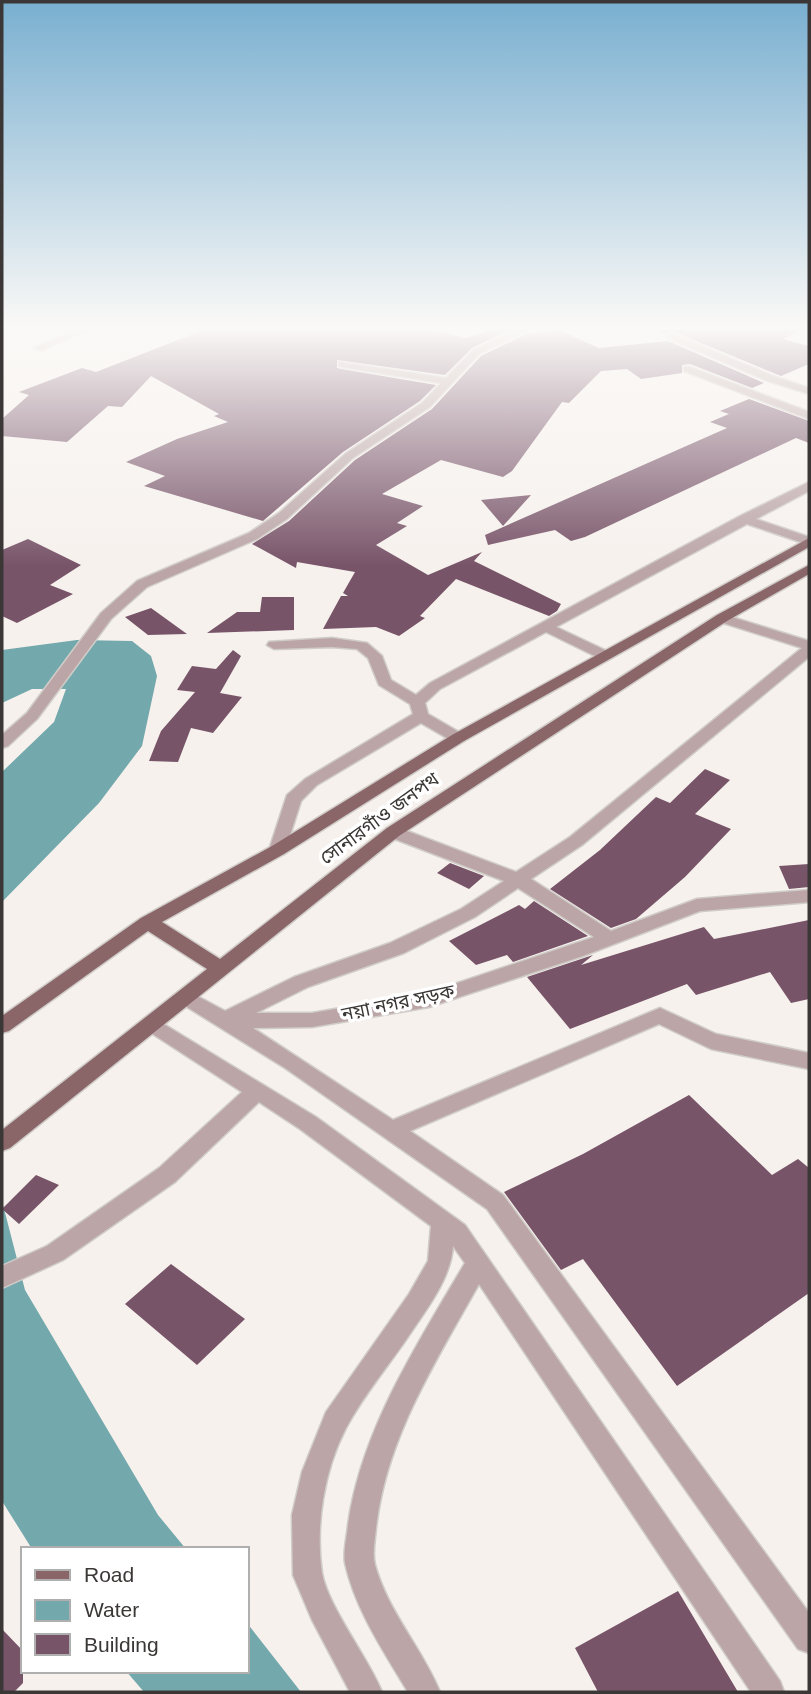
<svg xmlns="http://www.w3.org/2000/svg" width="811" height="1694" font-family="Arial,'Noto Sans Bengali',sans-serif">
<style>
.water{fill:#73a8ac}
.building{fill:#785469}
.lines{fill:none;stroke-linecap:round;stroke-linejoin:round}
.minor-casing{stroke:#d0ccc8;stroke-width:3}
.major-casing{stroke:#d0ccc8;stroke-width:3}
.minor{fill:#bba5a7;fill-rule:evenodd}
.major{fill:#8a6669;fill-rule:evenodd}
.labels{text-anchor:middle;stroke-width:7;stroke-linejoin:round;paint-order:stroke}
.street-label{font-size:19px;fill:#3a3736;stroke:#fff}
</style>
<rect width="100%" height="100%" fill="#f6f1ed"/>
<path class="water" d="M77 640 132 641 151 656 157 676 142 746 99 803 2 902V772L54 722 66 689H32L2 703V650Z
M2 1201 25 1290 158 1515 186 1549H32L2 1501Z
M247 1623 301 1692H144L126 1671H247Z"/>
<path class="building" d="M206 329H426L466 338 493 329H512L472 348 445 375 337 360V368L341 369 436 385 420 401 343 452 263 521 144 486 165 476 126 462 177 439 228 422 214 416 219 414 151 376 122 407 108 406 67 442 2 436V419L29 395 19 392 82 368 96 372Z
M557 329 599 348 668 341 764 383 752 388 690 364 682 365V373L641 379 627 369 601 371 569 403 562 402 512 471 503 477 441 460 382 494 423 506 397 523 407 526 376 545 428 575 482 552 474 561 561 604 557 611 549 616 456 579 420 616 425 618 399 636 376 627 323 629 341 596H348L343 593 355 572 297 562 296 568 252 544 289 521 355 460 432 409 481 356 529 333 535 334Z
M654 329H803L783 339 809 346V364L781 376 672 331 665 334Z
M749 399 809 421V443L796 438 585 537 571 541 555 530 488 545 485 535 727 428 710 422 729 414 720 411Z
M531 495 503 526 481 500Z
M28 539 81 565 50 585 73 594 17 623 2 616V550Z
M262 597H294V630L207 633 237 612H260Z
M151 608 187 634 148 635 125 617Z
M233 650 241 656 220 693 242 697 213 733 191 728 178 762 149 761 161 731 195 692 177 690 192 666 216 669Z
M705 769 730 780 695 814 731 829 685 877 636 919 611 928 550 889 600 850 656 797 670 803Z
M450 863 484 876 469 889 437 873Z
M809 864V887L789 889 779 866Z
M534 901 588 936 513 962 507 955 476 965 449 941 519 905 525 909Z
M809 920V999L791 1003 770 972 696 995 687 984 570 1029 527 977 593 955 581 965 704 927 714 939Z
M689 1095 772 1175 798 1159 809 1168V1293L677 1386 583 1259 561 1270 504 1192 583 1154Z
M36 1175 59 1185 19 1224 2 1209Z
M171 1264 245 1319 197 1365 125 1304Z
M678 1591 738 1692H598L575 1648Z
M2 1629 23 1651V1683L14 1692H2Z"/>
<g class="lines">
<g class="minor-casing">
<path id="minor" d="M78 329H90L42 350 34 348Z
M518 329H530L479 354 430 407 353 458 287 519 257 539 147 587 111 619 37 719 8 746 2 748V735L27 713 101 613 137 581 249 533 279 513 345 454 422 403 441 383 342 367 339 366V362L446 378 473 350Z
M671 333 773 376 809 388V394L765 380 668 338 666 336Z
M684 367H690L809 412V419L684 371Z
M809 482V491L756 519 809 537V545L747 524 556 627 609 652 611 655 609 658H599L546 632 440 689 425 703 428 714 464 735 466 738 464 741H452L421 723 317 785 301 801 284 854H272L269 850 287 795 305 779 413 714 410 704 379 685 368 658 357 649 332 647 274 649 267 645 269 642 332 638 367 643 382 656 391 680 416 695 430 683 740 516Z
M722 614 809 641V657L582 845 531 879 611 931 697 899 809 890V902L700 911 583 956 429 1007 312 1027 253 1028 393 1120 660 1008 716 1034 809 1053V1069L711 1049 659 1024 410 1131 503 1195 809 1613V1653L798 1649 487 1209 285 1068 179 1002 176 997 179 992 186 990 225 1011 294 977 390 943 461 909 504 881 387 836 384 832 387 828H399L516 872 570 837 802 648 717 621 715 618ZM518 888 594 937 428 993 312 1013H256L308 987 404 953 475 917Z
M152 1017 316 1117 465 1225 780 1681 784 1692H751L479 1284C436 1361 386 1438 376 1528 375 1540 372 1553 375 1565 388 1612 422 1648 440 1692H408C384 1652 355 1609 345 1563 343 1551 347 1537 348 1525 361 1430 417 1345 465 1263L453 1246C451 1277 429 1306 412 1331 391 1363 364 1394 346 1428 324 1470 315 1526 322 1573 328 1607 368 1657 382 1692H350L312 1620 293 1575 292 1515 302 1472 326 1412 409 1294 428 1261 431 1226 300 1129 259 1102 175 1182 63 1260 2 1288V1266L47 1246 159 1168 242 1092 145 1029 142 1024 145 1019Z"/>
</g>
<g class="major-casing">
<path id="major" d="M809 538V547L464 741 284 854 162 922 220 959 387 828 717 615 809 565V574L727 621 399 836 10 1148 2 1151V1130L207 969 148 931 9 1031 2 1033V1016L141 918 272 846 452 735Z"/>
</g>
<use href="#minor" class="minor"/>
<use href="#major" class="major"/>
</g>
<linearGradient id="sky" x2="0" y2="1"><stop stop-color="#79afd0"/><stop offset="0.58" stop-color="#fbf9f7"/><stop offset="1" stop-color="#fbf9f7" stop-opacity="0"/></linearGradient>
<rect width="811" height="566" fill="url(#sky)"/>
<g class="labels">
<g class="street-label">
<text transform="translate(379 818) rotate(-36)" y="7">সোনারগাঁও জনপথ</text>
<text transform="translate(398 1002) rotate(-12)" y="7">নয়া নগর সড়ক</text>
</g>
</g>
<rect width="811" height="1694" fill="none" stroke="#3a3736" stroke-width="7"/>
<rect x="21" y="1547" width="228" height="126" fill="#ffffff" stroke="#b0afaf" stroke-width="2"/>
<rect x="35" y="1570" width="35" height="10" fill="#8a6669" stroke="#b0afaf" stroke-width="2"/>
<text x="84" y="1582" font-size="21" fill="#3a3736">Road</text>
<rect x="35" y="1600" width="35" height="21" fill="#73a8ac" stroke="#b0afaf" stroke-width="2"/>
<text x="84" y="1617" font-size="21" fill="#3a3736">Water</text>
<rect x="35" y="1634" width="35" height="21" fill="#785469" stroke="#b0afaf" stroke-width="2"/>
<text x="84" y="1652" font-size="21" fill="#3a3736">Building</text>
</svg>
